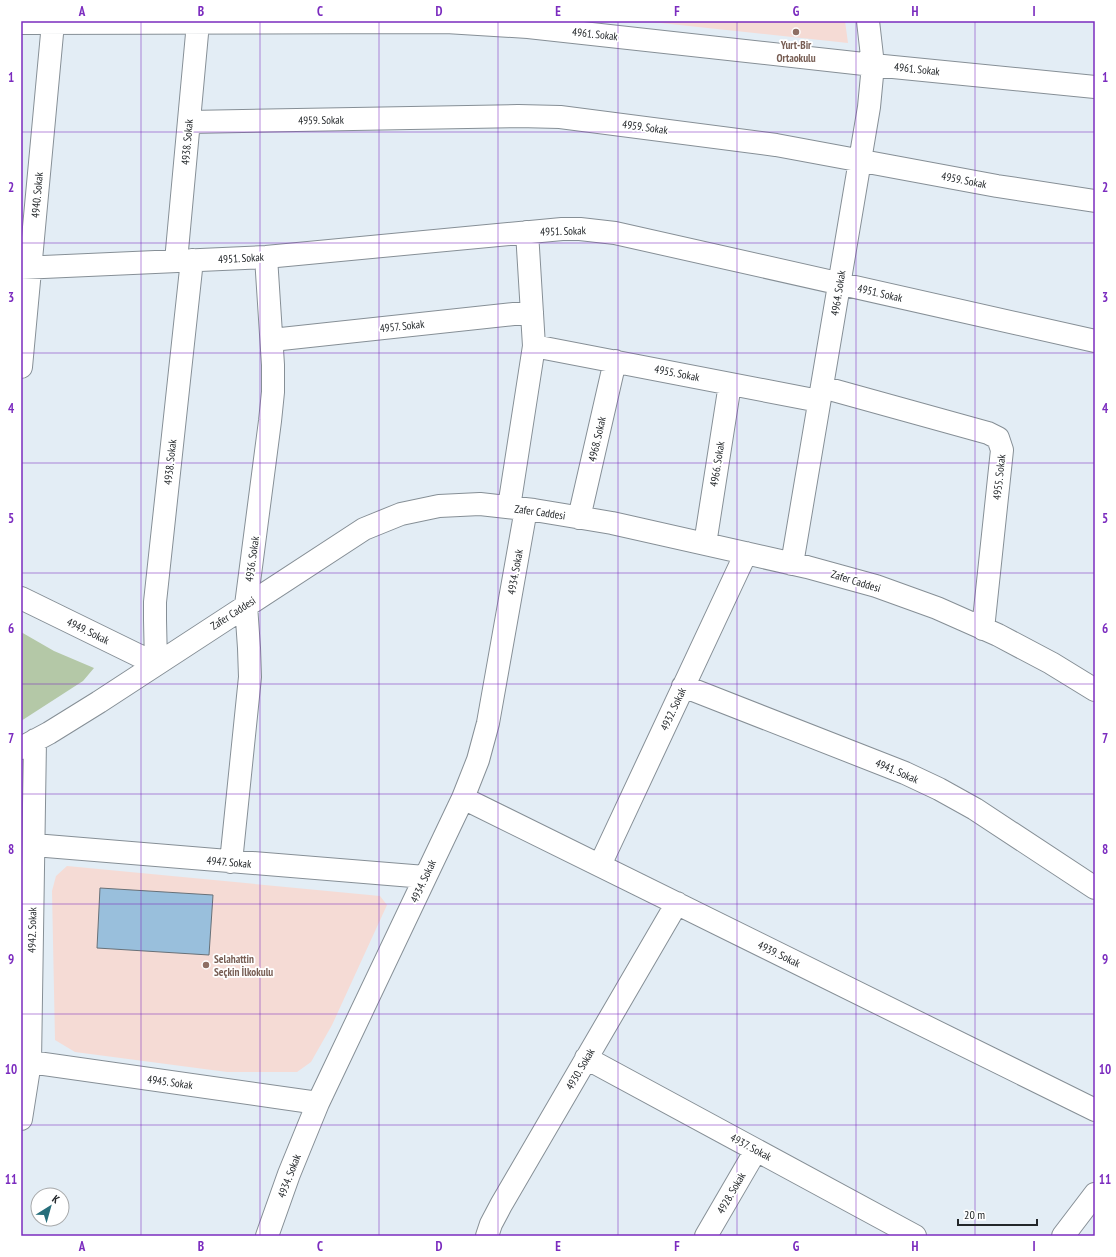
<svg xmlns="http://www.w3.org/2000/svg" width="1116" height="1257" font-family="'PT Sans Narrow',sans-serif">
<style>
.education{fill:#f5dbd5}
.green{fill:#b4c8a7}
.building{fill:#99bfdc;stroke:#687178}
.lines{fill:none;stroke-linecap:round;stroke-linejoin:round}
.minor-casing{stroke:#868f96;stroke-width:24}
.minor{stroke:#fff;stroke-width:22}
.grid{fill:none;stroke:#7b2cbf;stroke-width:1;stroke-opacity:0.55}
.education-dot{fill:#8d6e63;stroke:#fff;stroke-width:1.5}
.labels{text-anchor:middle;stroke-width:3.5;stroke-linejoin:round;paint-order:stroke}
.street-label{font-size:11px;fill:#23272a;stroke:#fff}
.education-label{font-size:11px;font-weight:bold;fill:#785e54;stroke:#fff}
.neatline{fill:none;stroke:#7b2cbf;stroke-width:1.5}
.grid-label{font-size:13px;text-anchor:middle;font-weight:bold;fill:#7b2cbf}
</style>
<rect width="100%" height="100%" fill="#e3edf5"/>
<path class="education" d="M642 21H845L848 43Z
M67 866 380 896 387 905 332 1025 311 1062 297 1072H227L75 1052 55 1040 52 891 56 876Z"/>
<path class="green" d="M21 632 54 651 94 668 83 681 21 721Z"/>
<path class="building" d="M100 888 213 895 209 955 97 948Z"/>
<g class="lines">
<g class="minor-casing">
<path id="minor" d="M21 23 446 22 528 27 873 65 1095 87
M189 122 518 116 560 117 776 145 997 186 1095 201
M176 261 198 23
M21 268 266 257 562 229H580L615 233 1095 341
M272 340 532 312
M534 346 819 401
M21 367 53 23
M822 387 988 433 998 438 1002 450 983 629
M509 507 534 346 527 232
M579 518 615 361
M705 544 730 384
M792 564 869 107 873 65 868 21
M21 598 156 664 155 620V602L192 260
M683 686 905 773 939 789 975 809 1095 888
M21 748 49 733 99 702 364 529 401 514 439 506 480 504 534 510 612 523 807 567 876 586 937 608 998 635 1051 663 1095 690
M463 798 1095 1110
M34 845 425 877
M231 862 250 677 249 648 246 605 270 421 273 392V365L266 257
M600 865 746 553
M586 1058 915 1236
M21 1062H30L318 1103
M21 1119 30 1062 35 740
M267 1236 289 1174 318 1103 463 798 478 760 488 723 526 509
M487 1236 491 1224 501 1205 677 903
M706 1236 756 1150
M1063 1236 1095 1194"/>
</g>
<use href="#minor" class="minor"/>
</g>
<path class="grid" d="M141 21V1236M260 21V1236M379 21V1236M498 21V1236M618 21V1236M737 21V1236M856 21V1236M975 21V1236M21 132H1095M21 243H1095M21 353H1095M21 463H1095M21 573H1095M21 684H1095M21 794H1095M21 904H1095M21 1014H1095M21 1125H1095"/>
<g class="education-dot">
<circle cx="796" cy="32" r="4"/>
<circle cx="206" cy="965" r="4"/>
</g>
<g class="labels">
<g class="street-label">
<text transform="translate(595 34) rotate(6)" y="4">4961. Sokak</text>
<text transform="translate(917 69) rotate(6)" y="4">4961. Sokak</text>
<text transform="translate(321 120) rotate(-1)" y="4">4959. Sokak</text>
<text transform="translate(645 127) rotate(8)" y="4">4959. Sokak</text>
<text transform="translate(187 142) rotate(-85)" y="4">4938. Sokak</text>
<text transform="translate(964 180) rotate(11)" y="4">4959. Sokak</text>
<text transform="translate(37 195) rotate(-85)" y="4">4940. Sokak</text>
<text transform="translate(563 231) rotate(-2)" y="4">4951. Sokak</text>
<text transform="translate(241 258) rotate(-3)" y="4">4951. Sokak</text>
<text transform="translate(838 293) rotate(-81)" y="4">4964. Sokak</text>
<text transform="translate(880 293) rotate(13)" y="4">4951. Sokak</text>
<text transform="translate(402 326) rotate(-6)" y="4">4957. Sokak</text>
<text transform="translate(677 373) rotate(11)" y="4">4955. Sokak</text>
<text transform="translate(597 439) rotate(-77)" y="4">4968. Sokak</text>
<text transform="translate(170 462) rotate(-84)" y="4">4938. Sokak</text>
<text transform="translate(717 464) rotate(-81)" y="4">4966. Sokak</text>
<text transform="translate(999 477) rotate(-84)" y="4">4955. Sokak</text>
<text transform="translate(540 512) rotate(8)" y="4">Zafer Caddesi</text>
<text transform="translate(252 559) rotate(-82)" y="4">4936. Sokak</text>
<text transform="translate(515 572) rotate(-80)" y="4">4934. Sokak</text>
<text transform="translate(856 581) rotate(17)" y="4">Zafer Caddesi</text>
<text transform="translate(233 613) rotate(-33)" y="4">Zafer Caddesi</text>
<text transform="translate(88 631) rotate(26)" y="4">4949. Sokak</text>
<text transform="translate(673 709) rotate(-65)" y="4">4932. Sokak</text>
<text transform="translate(897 771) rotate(23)" y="4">4941. Sokak</text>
<text transform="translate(229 862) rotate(5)" y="4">4947. Sokak</text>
<text transform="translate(423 881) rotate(-65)" y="4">4934. Sokak</text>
<text transform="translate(32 930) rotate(-89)" y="4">4942. Sokak</text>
<text transform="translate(779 954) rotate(26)" y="4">4939. Sokak</text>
<text transform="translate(580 1069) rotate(-60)" y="4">4930. Sokak</text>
<text transform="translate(170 1082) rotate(8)" y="4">4945. Sokak</text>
<text transform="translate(751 1147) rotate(28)" y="4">4937. Sokak</text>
<text transform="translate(289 1176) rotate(-69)" y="4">4934. Sokak</text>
<text transform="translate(731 1193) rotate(-60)" y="4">4928. Sokak</text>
</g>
<g class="education-label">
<text x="796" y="49">Yurt-Bir<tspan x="796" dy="13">Ortaokulu</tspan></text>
<text x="214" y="963" text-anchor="start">Selahattin<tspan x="214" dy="13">Seçkin İlkokulu</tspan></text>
</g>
</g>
<rect width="1116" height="1257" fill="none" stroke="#ffffff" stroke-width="44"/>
<g transform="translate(50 1207) rotate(37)"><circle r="19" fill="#ffffff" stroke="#a7a9aa"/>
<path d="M0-3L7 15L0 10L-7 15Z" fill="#276e7b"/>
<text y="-6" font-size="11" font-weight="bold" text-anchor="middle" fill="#23272a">K</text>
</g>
<path d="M958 1219v6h79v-6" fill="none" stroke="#23272a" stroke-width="2"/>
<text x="964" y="1219" font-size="12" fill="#23272a" stroke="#ffffff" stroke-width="3" paint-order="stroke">20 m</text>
<rect x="22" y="22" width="1072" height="1213" class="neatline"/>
<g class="grid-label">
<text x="82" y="16">A</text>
<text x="201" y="16">B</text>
<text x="320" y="16">C</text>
<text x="439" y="16">D</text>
<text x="558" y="16">E</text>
<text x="677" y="16">F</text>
<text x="796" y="16">G</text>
<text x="915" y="16">H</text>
<text x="1034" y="16">I</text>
<text x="11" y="82">1</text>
<text x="1105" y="82">1</text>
<text x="11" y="192">2</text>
<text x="1105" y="192">2</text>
<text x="11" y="302">3</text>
<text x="1105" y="302">3</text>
<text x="11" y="413">4</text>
<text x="1105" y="413">4</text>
<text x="11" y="523">5</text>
<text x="1105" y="523">5</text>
<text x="11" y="633">6</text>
<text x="1105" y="633">6</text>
<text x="11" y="743">7</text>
<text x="1105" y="743">7</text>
<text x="11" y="854">8</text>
<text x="1105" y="854">8</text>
<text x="11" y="964">9</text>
<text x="1105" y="964">9</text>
<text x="11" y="1074">10</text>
<text x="1105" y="1074">10</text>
<text x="11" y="1184">11</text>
<text x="1105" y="1184">11</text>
<text x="82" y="1251">A</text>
<text x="201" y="1251">B</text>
<text x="320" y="1251">C</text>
<text x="439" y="1251">D</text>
<text x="558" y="1251">E</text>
<text x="677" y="1251">F</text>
<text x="796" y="1251">G</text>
<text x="915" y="1251">H</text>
<text x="1034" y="1251">I</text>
</g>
</svg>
